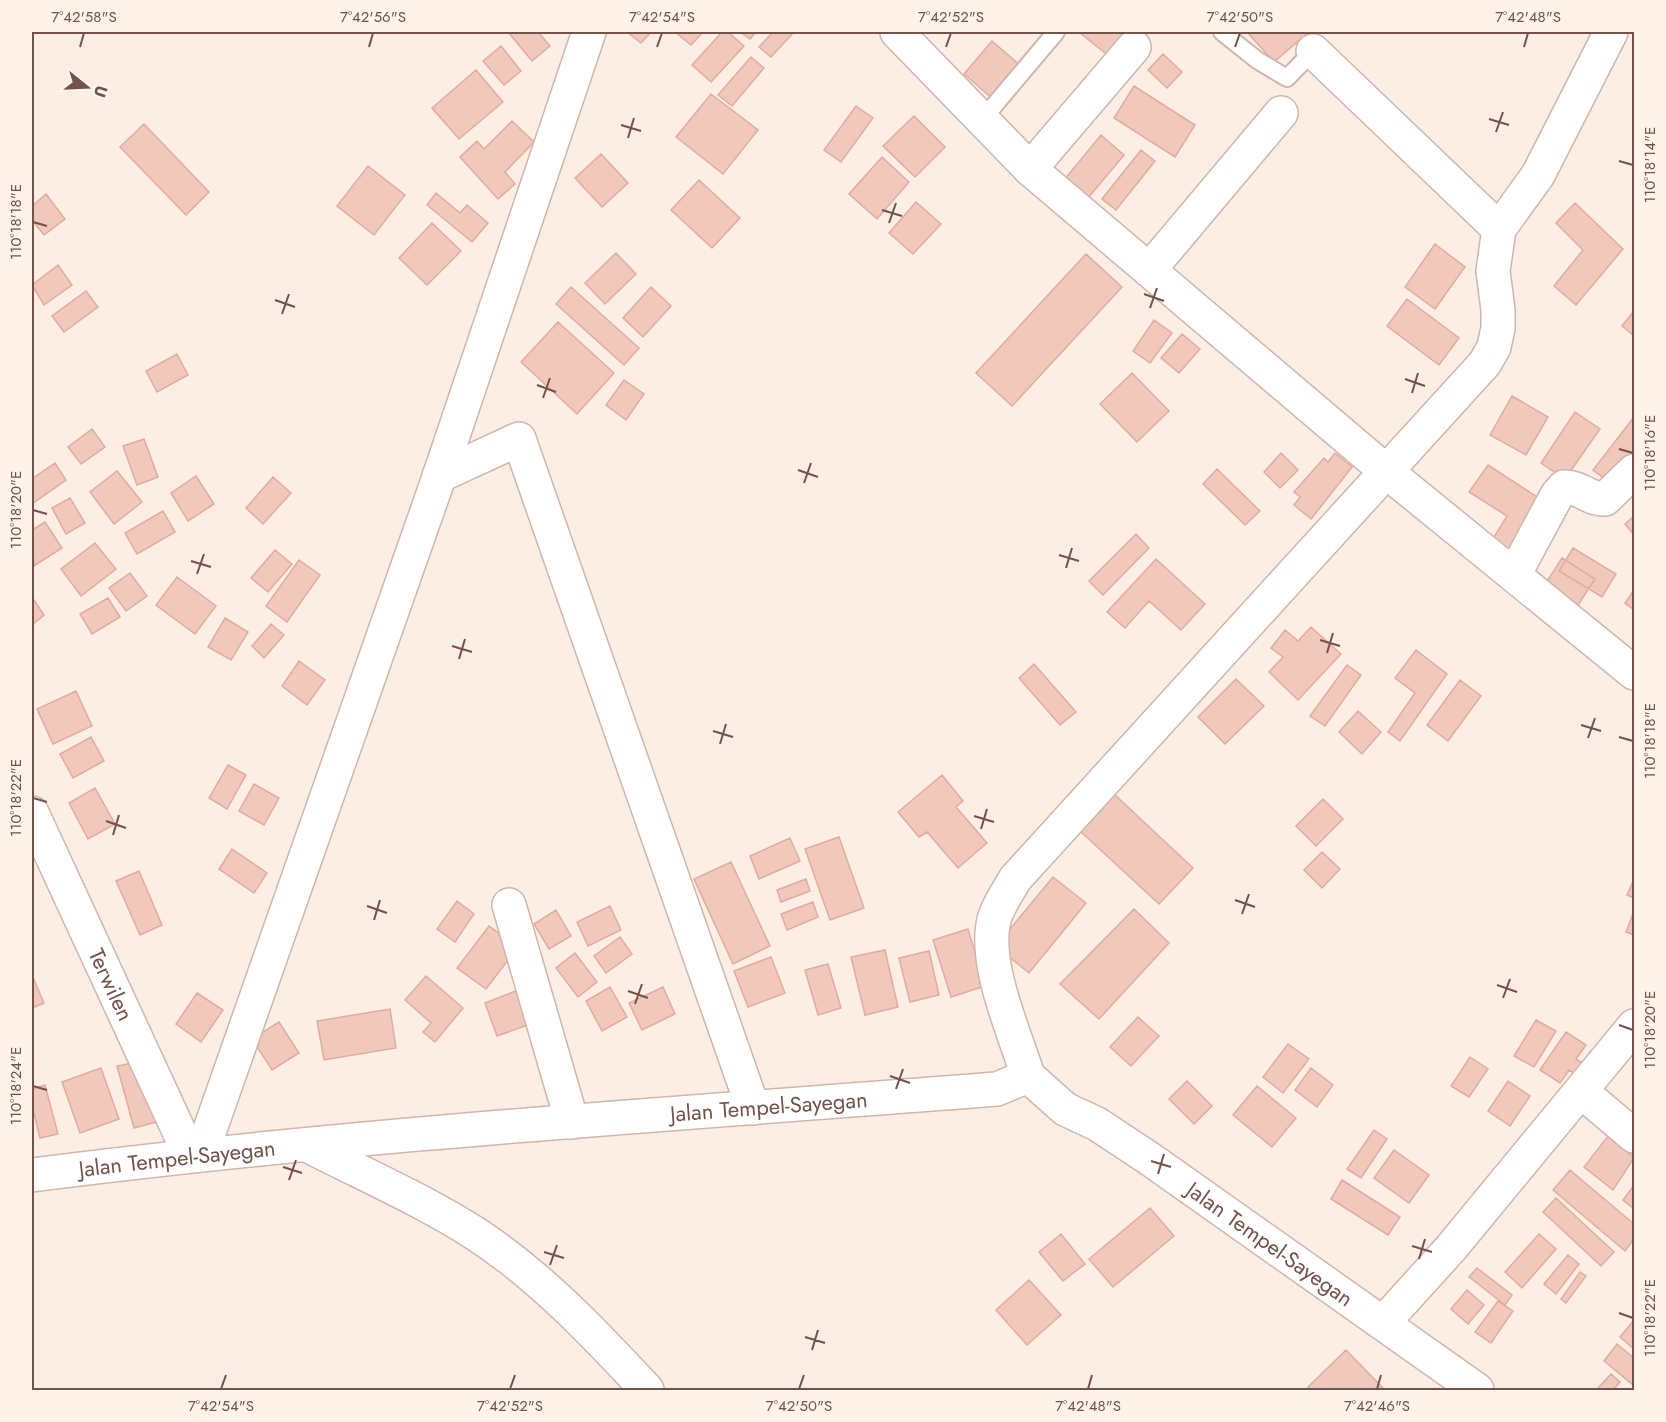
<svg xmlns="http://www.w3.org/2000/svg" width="1666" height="1422" font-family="Jost,sans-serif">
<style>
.building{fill:#f0c8bc;stroke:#e3ab9d;stroke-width:1.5}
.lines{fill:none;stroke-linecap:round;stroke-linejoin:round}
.service-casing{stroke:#cfb6ad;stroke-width:20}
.minor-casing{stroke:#cfb6ad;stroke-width:36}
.secondary-casing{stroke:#d2b5ab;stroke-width:36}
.service{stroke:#fff;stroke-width:16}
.minor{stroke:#fff;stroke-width:33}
.secondary{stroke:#fff;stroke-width:33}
.ticks{fill:none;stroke:#73524a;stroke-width:2}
.labels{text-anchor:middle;stroke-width:5;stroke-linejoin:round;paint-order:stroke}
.street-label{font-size:22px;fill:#73524a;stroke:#fff3ea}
.neatline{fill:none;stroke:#73524a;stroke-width:2}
.ticks-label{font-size:15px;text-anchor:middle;fill:#73524a}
</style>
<rect width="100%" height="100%" fill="#fceee4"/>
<path class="building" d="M508 32H538L550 46 532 61Z
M627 32H651L641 43Z
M675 32H703L691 45Z
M722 32H728L744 46 711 82 692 65Z
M740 32H756L750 39Z
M773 32H794L771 57 759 47Z
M1079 32H1118L1126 38 1110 57Z
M1247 32H1309L1274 62Z
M992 41 1022 67 994 100 964 74Z
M501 46 521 71 504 85 483 61Z
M1163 54 1182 72 1167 88 1148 70Z
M751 57 764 68 732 106 718 95Z
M476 70 503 102 459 139 432 108Z
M1134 86 1195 125 1175 157 1114 118Z
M711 94 758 130 723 174 676 137Z
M856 106 873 118 841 162 824 150Z
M914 116 945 147 915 177 883 146Z
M512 121 534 142 505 172 515 184 498 199 460 157 477 141 484 149Z
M144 124 209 192 186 215 120 147Z
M1101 135 1124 155 1083 204 1060 185Z
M1141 150 1155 161 1116 210 1102 199Z
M601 154 628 183 602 207 575 178Z
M882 157 909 182 877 219 849 194Z
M368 166 405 195 374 235 337 206Z
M699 180 740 218 712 248 671 210Z
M436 193 460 213 467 205 488 223 472 242 427 205Z
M46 194 65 219 44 235 32 220V206Z
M916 202 941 224 913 254 889 233Z
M1575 203 1623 249 1576 305 1554 286 1583 250 1556 223Z
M432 223 461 251 427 285 399 258Z
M1435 244 1465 267 1435 309 1405 287Z
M616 253 636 274 605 304 585 283Z
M1086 254 1122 287 1012 406 976 373Z
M58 265 72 285 44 305 32 285Z
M571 287 639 348 624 365 556 304Z
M651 287 671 306 643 337 623 318Z
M86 291 98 307 64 332 52 316Z
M1407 299 1459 338 1439 365 1387 326Z
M1634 311V336L1622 326Z
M1154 320 1172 333 1150 363 1133 351Z
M558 322 614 373 577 414 521 362Z
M1182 334 1200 349 1179 373 1161 358Z
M177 354 188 375 157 392 146 371Z
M1132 373 1169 411 1137 442 1100 404Z
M624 380 644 394 626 420 606 405Z
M1512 396 1548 417 1526 455 1490 435Z
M1575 412 1600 429 1565 479 1541 463Z
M1634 417V459L1614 486 1593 470Z
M92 429 105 447 81 464 68 447Z
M144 439 158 477 137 485 123 446Z
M1281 453 1298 470 1280 488 1264 472Z
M1335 453 1352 467 1311 519 1294 505 1300 497 1294 492 1324 458 1328 462Z
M55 463 66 480 32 504V479Z
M1488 465 1548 504 1515 557 1491 542 1507 516 1469 492Z
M1217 469 1260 511 1245 525 1203 484Z
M117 471 142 502 114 524 90 492Z
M196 476 214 504 188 521 171 493Z
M273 477 291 493 263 524 246 508Z
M70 498 85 523 66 534 52 508Z
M163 511 175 532 137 554 125 533Z
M1634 516V535L1625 524Z
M45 522 62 548 34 566 32 530Z
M1136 534 1149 548 1103 595 1089 581Z
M95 543 116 569 81 596 61 569Z
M1573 548 1616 574 1602 597 1559 571Z
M275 550 292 564 268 592 251 578Z
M1562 558 1595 579 1573 613 1540 592Z
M1156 559 1205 604 1181 630 1149 601 1125 628 1107 612Z
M299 560 320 575 287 622 266 606Z
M130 573 147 596 126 611 109 588Z
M177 577 216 606 195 634 156 605Z
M1634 590V610L1625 603Z
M32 597 44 615 32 625Z
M108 598 120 617 92 634 80 614Z
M225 618 248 632 231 660 208 647Z
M271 624 284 635 264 658 252 646Z
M1311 627 1341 654 1298 700 1269 672 1283 657 1271 648 1285 630 1298 641Z
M1416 650 1447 674 1400 741 1388 732 1415 693 1395 678Z
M299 661 325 680 307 705 282 686Z
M1034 664 1076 712 1060 725 1019 678Z
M1347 665 1361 675 1325 726 1310 716Z
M1236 679 1264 706 1225 744 1198 717Z
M1460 680 1481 696 1448 741 1427 725Z
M76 691 92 726 53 744 37 709Z
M1358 711 1381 732 1362 754 1339 732Z
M91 737 104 761 73 778 60 754Z
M228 765 246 775 227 809 209 798Z
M942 775 963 801 956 807 987 843 958 868 927 832 919 837 898 812Z
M254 784 279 798 264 825 239 811Z
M95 788 115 824 88 839 69 803Z
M1114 794 1193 868 1159 904 1080 831Z
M1323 799 1343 819 1316 846 1296 826Z
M839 837 864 908 830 920 805 849Z
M790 838 800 861 759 879 750 856Z
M232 849 267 873 254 893 219 869Z
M1322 852 1340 869 1322 888 1304 870Z
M731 862 770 946 733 964 694 879Z
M139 871 162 925 140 935 116 881Z
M1053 877 1086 903 1029 973 996 946Z
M806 879 810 891 781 902 777 890Z
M1634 879V898L1627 895Z
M457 901 474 914 455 942 437 929Z
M813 902 818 917 787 930 781 914Z
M610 906 621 930 588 946 577 922Z
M1134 909 1169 943 1099 1019 1060 984Z
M556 910 571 936 549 949 534 924Z
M1634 911V935L1626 932Z
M489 926 518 947 486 989 457 968Z
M968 929 985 986 951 997 933 940Z
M620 937 632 954 606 973 594 956Z
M885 950 898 1007 865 1015 851 957Z
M929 951 939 995 910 1002 899 958Z
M575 953 597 982 578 997 556 968Z
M771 957 785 993 748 1007 734 971Z
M828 964 841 1008 818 1015 805 970Z
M32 975 44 1003 32 1008Z
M426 976 463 1008 435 1042 423 1032 431 1023 405 1000Z
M526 987 539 1021 497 1036 485 1003Z
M610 987 627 1017 602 1031 586 1001Z
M663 987 675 1014 642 1030 629 1003Z
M197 993 223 1010 201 1042 176 1024Z
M390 1009 396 1048 324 1060 317 1021Z
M1138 1017 1159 1036 1131 1066 1110 1047Z
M1536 1020 1556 1031 1534 1067 1514 1056Z
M279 1022 299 1053 272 1070 252 1039Z
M1566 1032 1586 1045 1576 1059 1589 1067 1582 1078 1569 1070 1560 1083 1540 1070Z
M1288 1044 1309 1059 1283 1093 1263 1077Z
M1470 1057 1488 1069 1469 1097 1451 1086Z
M137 1062 164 1120 134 1128 117 1066Z
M101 1068 119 1119 80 1133 62 1082Z
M1311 1068 1333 1085 1317 1107 1295 1090Z
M1187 1081 1212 1106 1194 1124 1169 1099Z
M1508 1081 1530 1096 1510 1126 1488 1111Z
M45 1085 58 1134 40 1138 32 1105V1089Z
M1257 1086 1296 1118 1272 1147 1233 1115Z
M1374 1130 1387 1139 1361 1178 1347 1169Z
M1608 1136 1634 1158 1613 1190 1584 1167Z
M1394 1150 1429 1175 1409 1203 1374 1178Z
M1570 1170 1634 1224V1239L1625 1251 1553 1190Z
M1342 1180 1400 1217 1388 1235 1331 1199Z
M1634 1185V1209L1623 1200Z
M1556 1198 1614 1252 1601 1266 1543 1212Z
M1150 1208 1174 1236 1113 1287 1089 1259Z
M1061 1234 1085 1264 1063 1281 1039 1252Z
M1539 1234 1556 1249 1522 1288 1505 1272Z
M1568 1255 1579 1264 1556 1294 1544 1284Z
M1477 1268 1512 1295 1505 1305 1469 1277Z
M1580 1272 1586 1276 1566 1303 1561 1299Z
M1029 1280 1061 1315 1027 1345 996 1310Z
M1467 1290 1484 1305 1468 1324 1451 1309Z
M1498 1301 1513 1311 1491 1343 1475 1332Z
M1634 1320V1349L1620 1337Z
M1617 1344 1634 1358V1380L1632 1384 1604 1361Z
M1346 1350 1384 1389 1382 1390H1312L1308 1387Z
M1611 1374 1620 1382 1613 1390H1596Z"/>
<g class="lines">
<g class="service-casing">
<path id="service" d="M1222 32 1257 60 1287 78 1316 48
M982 120 1056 32"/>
</g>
<g class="minor-casing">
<g id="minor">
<path d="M897 32 1030 169 1387 472 1634 673"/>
<path d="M1313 51 1499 229"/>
<path d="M1030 169 1134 47"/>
<path d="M1149 270 1281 113"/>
<path d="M439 476 519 439 753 1108"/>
<path d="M1514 575 1557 495 1564 487C1582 487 1589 500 1605 499L1634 471"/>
<path id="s1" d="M32 813 190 1155"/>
<path d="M509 905 572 1122"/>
<path d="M1028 1076C1015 1034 983 964 994 920 997 907 1008 892 1015 879L1485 363 1494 347 1498 328V310L1493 271 1499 229 1538 175 1611 32"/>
<path d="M1582 1092 1634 1136"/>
<path d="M307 1145C363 1174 423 1200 476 1234 540 1276 595 1334 647 1390"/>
<path d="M201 1155 437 483 589 32"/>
<path d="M1383 1323 1451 1248 1634 1026"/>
</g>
</g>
<g class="secondary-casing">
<g id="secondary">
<path id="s2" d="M32 1175C352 1134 675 1114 997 1089L1028 1076 1065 1109 1097 1124 1150 1159 1477 1390"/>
</g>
</g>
<use href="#service" class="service"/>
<use href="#minor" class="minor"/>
<use href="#secondary" class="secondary"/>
</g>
<path class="ticks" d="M80 47 84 33M369 47 373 33M657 47 662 33M946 47 951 33M1235 47 1240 33M1524 47 1528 33M1489 119 1509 125M621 125 641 131M1496 132 1503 112M628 138 634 118M1619 161 1633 165M882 210 902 216M33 222 47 226M889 223 896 203M1144 294 1164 301M275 300 295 307M1150 308 1157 288M282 314 289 294M1405 379 1425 386M537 385 556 392M1412 393 1418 373M543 398 550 378M1619 449 1633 453M798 470 818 477M804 483 811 463M33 510 47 514M1059 555 1079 561M191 561 211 567M1066 568 1072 548M197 574 204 554M1320 640 1340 646M452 646 472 652M1327 653 1333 633M459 659 465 639M1581 725 1601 731M713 731 733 737M1619 737 1633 741M1588 738 1595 718M720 744 726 724M33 798 47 802M974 816 994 822M106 821 126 828M981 829 987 809M113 835 119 815M1235 900 1255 907M367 906 387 913M1242 914 1249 894M374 920 380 900M1497 985 1517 992M628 991 648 998M1503 998 1510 979M635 1004 642 984M1619 1025 1633 1030M890 1076 910 1083M33 1086 47 1090M896 1089 903 1069M1151 1161 1171 1167M283 1167 302 1173M1158 1174 1164 1154M289 1180 296 1160M1412 1246 1432 1252M544 1252 564 1258M1419 1259 1425 1239M550 1265 557 1245M1619 1313 1633 1318M805 1337 825 1343M812 1350 818 1330M221 1389 226 1375M510 1389 515 1375M799 1389 804 1375M1088 1389 1092 1375M1377 1389 1381 1375"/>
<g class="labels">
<g class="street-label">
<text dy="8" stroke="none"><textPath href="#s1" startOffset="189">Terwilen</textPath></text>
<text dy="8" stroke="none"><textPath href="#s2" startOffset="740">Jalan Tempel-Sayegan</textPath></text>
<text dy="8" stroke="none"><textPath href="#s2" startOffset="146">Jalan Tempel-Sayegan</textPath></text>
<text dy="8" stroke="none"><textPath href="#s2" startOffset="1298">Jalan Tempel-Sayegan</textPath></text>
</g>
</g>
<rect width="1666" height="1422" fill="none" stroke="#fff3ea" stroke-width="66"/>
<g transform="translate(87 87) rotate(108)" stroke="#fff3ea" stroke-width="4.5" paint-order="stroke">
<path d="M0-4.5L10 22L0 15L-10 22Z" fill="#73524a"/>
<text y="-9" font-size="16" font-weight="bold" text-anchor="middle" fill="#73524a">U</text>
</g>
<rect x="33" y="33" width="1600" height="1356" class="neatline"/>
<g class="ticks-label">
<text x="84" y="22">7°42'58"S</text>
<text x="373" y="22">7°42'56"S</text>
<text x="662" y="22">7°42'54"S</text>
<text x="951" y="22">7°42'52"S</text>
<text x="1240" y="22">7°42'50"S</text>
<text x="1528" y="22">7°42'48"S</text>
<text transform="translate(1650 165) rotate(-90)" y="5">110°18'14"E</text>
<text transform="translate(16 222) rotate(-90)" y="5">110°18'18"E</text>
<text transform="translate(1650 453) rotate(-90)" y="5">110°18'16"E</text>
<text transform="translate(16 510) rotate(-90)" y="5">110°18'20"E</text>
<text transform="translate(1650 741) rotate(-90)" y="5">110°18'18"E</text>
<text transform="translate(16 798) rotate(-90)" y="5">110°18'22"E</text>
<text transform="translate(1650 1030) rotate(-90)" y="5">110°18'20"E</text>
<text transform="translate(16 1086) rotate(-90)" y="5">110°18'24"E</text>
<text transform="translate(1650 1318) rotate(-90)" y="5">110°18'22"E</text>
<text x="221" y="1411">7°42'54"S</text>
<text x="510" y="1411">7°42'52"S</text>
<text x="799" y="1411">7°42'50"S</text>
<text x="1088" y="1411">7°42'48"S</text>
<text x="1377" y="1411">7°42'46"S</text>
</g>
</svg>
